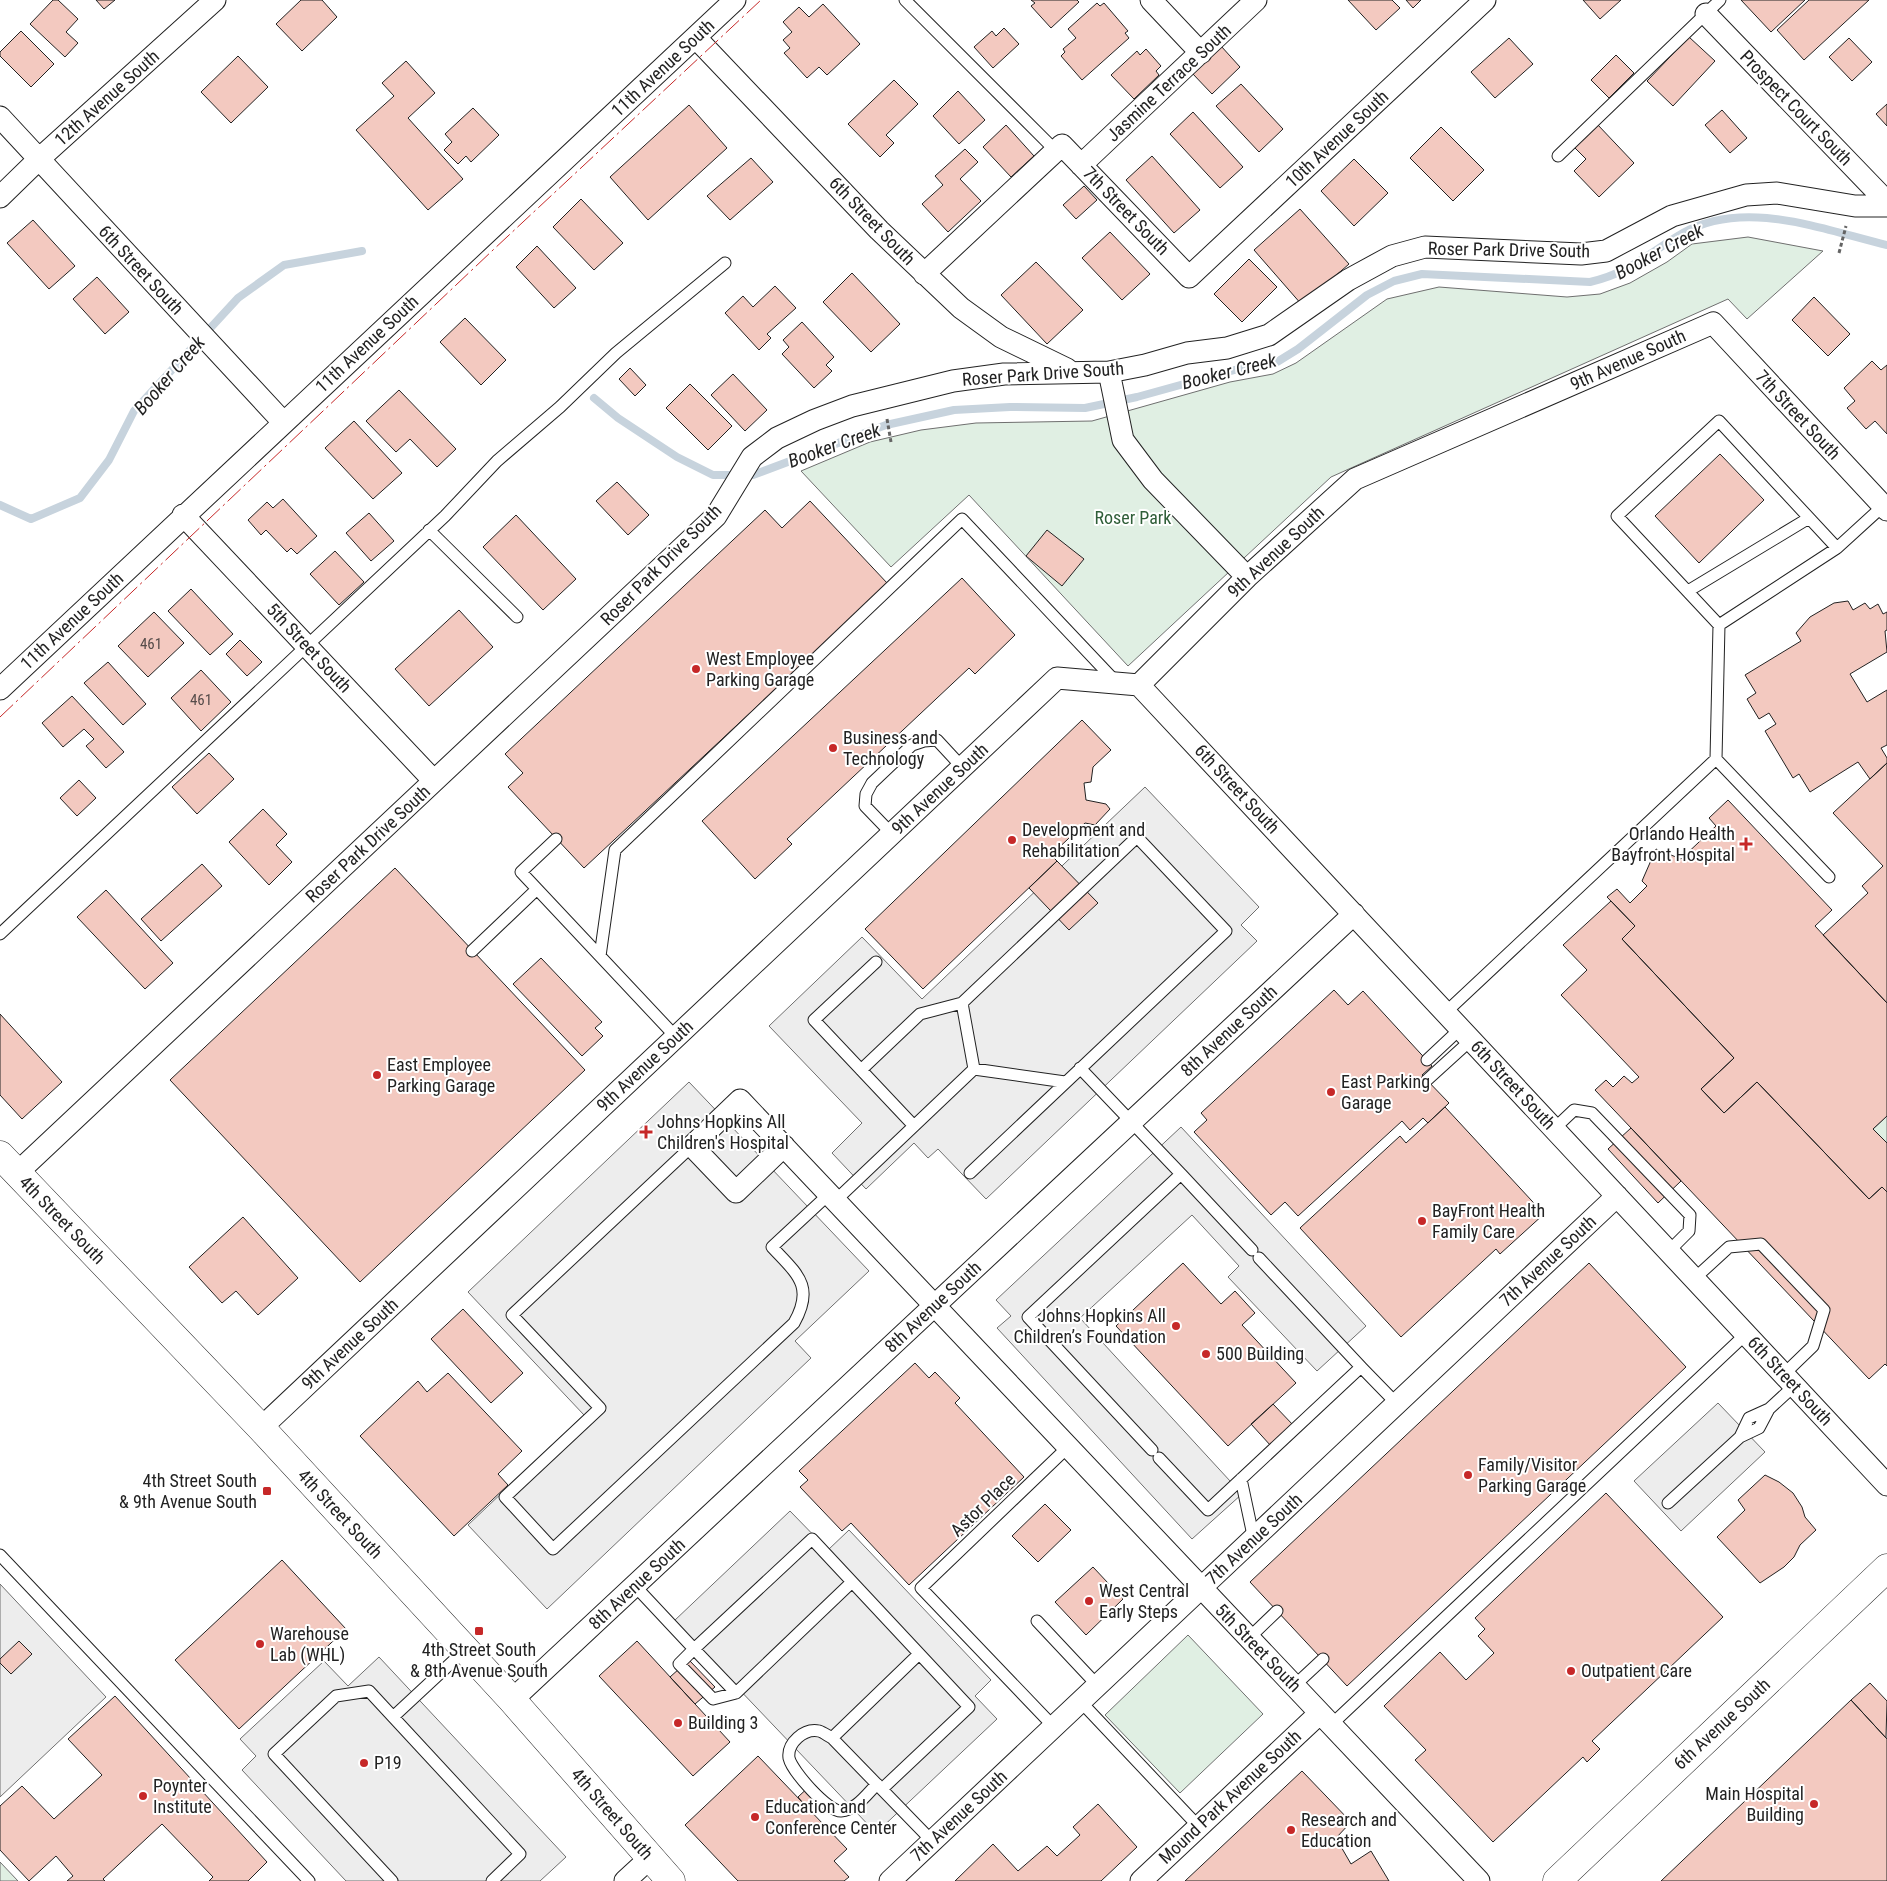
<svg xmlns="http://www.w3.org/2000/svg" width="1887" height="1881" font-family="'Roboto Condensed',sans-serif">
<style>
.green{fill:#e0efe3;stroke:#6f6f6f}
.parking{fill:#ededed;stroke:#6f6f6f}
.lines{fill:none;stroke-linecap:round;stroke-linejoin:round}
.stream{stroke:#c7d3dd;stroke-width:8}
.building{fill:#f3c9c0;stroke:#222}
.service-casing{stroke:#222;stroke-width:13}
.minor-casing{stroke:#222;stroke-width:23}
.tertiary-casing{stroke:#222;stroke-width:29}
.secondary-casing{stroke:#222;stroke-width:29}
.path{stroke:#646464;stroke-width:3;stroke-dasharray:4 2.5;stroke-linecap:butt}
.service{stroke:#fff;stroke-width:11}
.minor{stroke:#fff;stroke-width:21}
.tertiary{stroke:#fff;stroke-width:28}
.secondary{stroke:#fff;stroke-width:28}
.power{stroke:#c62828;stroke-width:1;stroke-dasharray:18 4 2.5 4;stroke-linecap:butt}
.poi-dot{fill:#c62828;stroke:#fff;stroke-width:2}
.labels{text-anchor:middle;stroke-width:4;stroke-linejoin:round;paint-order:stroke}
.number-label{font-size:15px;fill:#564c4a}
.street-label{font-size:18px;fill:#222;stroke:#fff}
.park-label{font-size:18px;fill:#2f5e38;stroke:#fff}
.poi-label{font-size:18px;fill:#222;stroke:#fff;text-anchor:start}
.water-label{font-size:19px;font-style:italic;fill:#222;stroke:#fff}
</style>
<rect width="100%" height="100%" fill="#fff"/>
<path class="green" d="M1748 237 1823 251 1747 319 1728 299 1331 477 1128 666 969 495 891 567 801 471 870 442 921 430 976 423 1092 421 1230 382 1273 374 1296 363 1387 299 1439 287 1567 297 1600 294 1630 283 1667 262 1692 244Z
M1887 1116V1143L1873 1129Z
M1188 1635 1263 1714 1180 1793 1105 1715Z
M0 1862 18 1881H0Z"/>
<path class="parking" d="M1145 787 1259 907 1241 925 1257 941 986 1199 938 1149 928 1158 914 1143 866 1189 832 1153 862 1123 769 1026 862 937 922 999Z
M689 1082 869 1271 795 1341 811 1358 547 1609 468 1525 584 1415 468 1292Z
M1181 1127 1366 1326 1317 1371 1228 1277 1239 1266 1192 1215 1080 1318 1242 1494 1192 1539 997 1328 1011 1316 996 1300Z
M1718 1403 1765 1452 1681 1531 1634 1481Z
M790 1511 828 1550 849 1530 991 1680 975 1696 997 1719 876 1833 674 1621Z
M0 1584 106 1697 0 1797Z
M379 1657 566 1857 540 1881H346L242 1770 256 1756 240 1739 324 1661 348 1686Z"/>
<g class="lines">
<path class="stream" d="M594 398 618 418 677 457 713 475H753L886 425 954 410 1010 407 1085 408 1137 397 1249 366 1277 362 1298 349 1367 295 1394 281 1422 274 1590 282C1630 273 1650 252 1683 233 1745 198 1824 230 1887 245
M0 505 31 519 80 498 109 460 134 411 238 298 284 265 362 251"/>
</g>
<path class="building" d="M53 0H58L78 19 66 32 78 43 65 57 30 24Z
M96 0H115L104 9Z
M301 0H322L337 17 302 51 276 24Z
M1031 0H1077L1079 2 1051 28 1031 6 1035 3Z
M1348 0H1392L1400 8 1376 30Z
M1406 0H1421L1413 8Z
M1583 0H1621L1600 19Z
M1741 0H1805L1771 32Z
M1809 0H1869L1804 60 1777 30Z
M1097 3 1100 6 1104 3 1128 31 1125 33 1129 38 1082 80 1061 56 1065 52 1063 49 1076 38 1068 29Z
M823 4 860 44 827 75 819 67 807 78 784 53 790 48 783 40 792 32 783 22 799 7 809 17Z
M1004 28 1019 44 993 68 974 47 992 31 996 36Z
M21 31 54 64 31 87 0 56V52Z
M1689 37 1715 61 1673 106 1647 81Z
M1509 38 1533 64 1495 98 1471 72Z
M1849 38 1872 62 1852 81 1829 57Z
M1221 46 1240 67 1212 94 1192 73Z
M1146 49 1161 66 1156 71 1159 75 1134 99 1111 75 1137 51 1140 55Z
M1616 55 1634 73 1609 98 1591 80Z
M238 56 268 87 231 123 201 92Z
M406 61 435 93 408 118 463 179 428 210 356 130 394 96 382 83Z
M894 80 918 104 886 135 894 143 880 157 848 124Z
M1241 84 1283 129 1259 152 1216 106Z
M958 91 985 120 959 144 933 116Z
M1887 104V126L1876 114Z
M689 105 727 148 648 220 610 177Z
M473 108 499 135 471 162 466 156 458 164 444 150 452 142 445 134Z
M1722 110 1747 138 1730 153 1705 125Z
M1193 112 1243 167 1220 188 1170 134Z
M1597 124 1634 163 1599 197 1574 171 1586 159 1573 146Z
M1006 125 1034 156 1011 177 983 147Z
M1441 127 1484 170 1453 201 1410 158Z
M965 149 978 162 960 179 981 201 948 232 922 204 943 185 935 176Z
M1152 156 1200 210 1174 233 1126 180Z
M751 158 773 182 730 220 707 196Z
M1354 159 1388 193 1354 226 1321 191Z
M1084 186 1097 200 1076 219 1063 205Z
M581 199 623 243 594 270 553 227Z
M1300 209 1349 264 1302 305 1254 250Z
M33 220 75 266 49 289 7 243Z
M1110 232 1150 274 1122 300 1082 258Z
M537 246 576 288 554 308 516 267Z
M1249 259 1277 287 1242 322 1214 294Z
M1036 262 1083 310 1047 344 1001 295Z
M852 273 900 324 871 352 823 302Z
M97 277 129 312 105 334 73 299Z
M775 286 796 308 767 334 771 338 759 350 725 313 743 296 753 307Z
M1814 297 1850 334 1828 356 1792 320Z
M465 318 506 360 481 385 440 342Z
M802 322 834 357 826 365 832 371 814 388 782 354 789 347 783 340Z
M1872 361 1881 370 1887 365V434L1875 421 1866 429 1847 408 1855 401 1844 388Z
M630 368 646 385 635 396 619 379Z
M733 374 767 410 745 431 711 395Z
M690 384 732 426 708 450 666 408Z
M399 390 456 449 437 467 410 439 396 452 366 421Z
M354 421 402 473 373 499 325 448Z
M1720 454 1764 500 1699 563 1655 516Z
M617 482 649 515 628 535 596 501Z
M283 499 317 536 297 554 291 548 287 552 266 530 261 535 248 520 267 502 273 508Z
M810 501 888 584 584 868 508 787 523 773 505 754 765 510 782 528Z
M369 513 394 541 371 561 346 533Z
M516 515 576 579 543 610 483 547Z
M1047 530 1084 559 1062 586 1026 556Z
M335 551 364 582 339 605 310 574Z
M962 578 1015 635 975 674 969 668 787 839 792 844 755 879 702 821Z
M191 589 233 634 210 655 168 611Z
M1848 601 1853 610 1865 603 1870 609 1878 604 1883 614 1887 612V630L1885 631 1887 652 1850 674 1867 702 1887 690V745L1881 748 1887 758V763L1870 779 1858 762 1810 792 1799 774 1793 778 1765 731 1776 724 1769 713 1759 719 1747 699 1756 693 1745 675 1801 641 1796 633 1810 617 1834 603Z
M459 610 493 647 429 706 395 669Z
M154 612 184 643 148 677 118 646Z
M240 640 262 662 247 676 226 654Z
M108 662 146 704 123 725 84 683Z
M201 670 231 702 201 731 171 698Z
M72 696 124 752 106 768 86 746 94 739 84 729 63 747 42 723Z
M1082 720 1111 750 1093 767 1091 782 1084 783 1086 800 1106 804 1110 809 1095 825 1085 823 1051 855 1057 861 923 989 865 929Z
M209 753 234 779 197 814 172 787Z
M1887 763V1003L1823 935 1868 893 1862 886 1883 866 1833 813Z
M79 780 96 798 77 816 60 798Z
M1728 800 1832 910 1815 926 1887 1003V1116L1873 1129 1887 1143V1192L1882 1187 1869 1199 1757 1082 1724 1113 1701 1089 1734 1058 1622 939 1635 926 1607 897 1617 889 1630 903 1647 886 1642 881 1656 849 1681 859 1716 826 1709 818Z
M263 809 287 834 276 845 292 862 269 885 229 842Z
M1057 861 1098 903 1069 930 1029 888Z
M202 864 222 886 161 941 141 919Z
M395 868 585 1070 360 1282 170 1080Z
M106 890 173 963 145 989 77 917Z
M1611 901 1635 926 1622 939 1734 1058 1701 1089 1724 1113 1757 1082 1869 1199 1882 1187 1887 1192V1366L1885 1364 1869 1379 1595 1090 1606 1080 1613 1087 1624 1076 1632 1083 1639 1077 1561 995 1587 970 1563 945Z
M541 958 602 1022 595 1028 603 1036 582 1056 513 984Z
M1334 990 1348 1005 1363 991 1432 1066 1422 1075 1449 1103 1428 1123 1423 1118 1410 1130 1402 1121 1298 1216 1285 1202 1271 1215 1194 1132 1207 1120 1201 1113Z
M0 1014 62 1082 22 1119 0 1095Z
M1445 1107 1544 1214 1500 1254 1496 1249 1401 1337 1300 1228 1400 1136 1406 1143Z
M1631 1128 1681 1181 1658 1203 1608 1149Z
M243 1217 298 1278 258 1315 236 1291 222 1303 189 1267Z
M1183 1263 1221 1304 1235 1291 1255 1313 1242 1325 1296 1383 1228 1446 1116 1326Z
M1589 1263 1686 1367 1347 1686 1250 1582Z
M463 1309 523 1373 491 1403 431 1339Z
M915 1363 929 1378 935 1372 960 1398 955 1403 1024 1477 909 1585 851 1523 842 1531 800 1487 808 1480 799 1471Z
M448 1373 522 1451 498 1474 508 1485 454 1536 360 1436 418 1381 427 1392Z
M1273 1404 1294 1426 1271 1446 1251 1424Z
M1765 1475 1779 1482 1793 1493 1802 1507 1805 1517 1816 1530 1800 1545 1794 1557 1784 1567 1760 1583 1717 1537 1745 1510 1738 1500Z
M1606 1493 1723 1617 1592 1741 1600 1749 1587 1762 1583 1757 1493 1842 1415 1760 1426 1750 1384 1706 1440 1652 1466 1680 1494 1653 1478 1636 1485 1629 1475 1618Z
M1045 1504 1071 1530 1038 1562 1012 1536Z
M282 1560 346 1629 239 1729 175 1660Z
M1093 1567 1123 1599 1086 1635 1055 1602Z
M19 1641 32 1654 11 1674 0 1663V1659Z
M637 1641 730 1742 693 1776 599 1676Z
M689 1660 715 1687 695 1704 670 1677Z
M1870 1683 1887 1701 1886 1738 1851 1700Z
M115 1696 267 1862 248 1881H209L213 1877 162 1824 103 1879 105 1881H67L73 1876 56 1856 29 1881 0 1850V1806L22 1786 54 1819 102 1775 68 1739Z
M1851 1700 1887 1739V1881H1661Z
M758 1756 847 1849 834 1861 849 1877 844 1881H738L685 1825Z
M1302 1771 1351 1822 1336 1838 1351 1864 1371 1851 1389 1881H1185Z
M813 1783 825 1795 809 1810 798 1797Z
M1098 1804 1137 1847 1101 1881H955L993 1844 1018 1871 1047 1846 1057 1856 1080 1835 1073 1827Z"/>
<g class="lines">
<g class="service-casing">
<path id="service" d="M905 0 1056 151
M1558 156 1720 0
M429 530 517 617
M1688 591 1809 518
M1719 625 1617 516 1719 421 1837 548
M1716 759 1829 877
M892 834 865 806 866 794 872 783 912 745 924 741 937 740 962 767
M556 839 521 872 676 1037
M0 934 445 516 497 461 560 407 616 353 725 263
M472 951 537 889
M600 956 615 850 962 519 1116 682
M876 962 814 1020 914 1126 974 1069
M1445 1013 1716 759 1719 625 1837 548 1883 506
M1427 1060 1460 1029
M1080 1068 1181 1174
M861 1070 920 1014 962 1003
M1427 1080 1471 1040
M1554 1129 1574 1110 1592 1113 1690 1215 1689 1231 1669 1251
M692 1146 512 1315 600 1408 505 1497 553 1549 794 1323C815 1286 797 1274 772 1247L829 1194
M970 1173 1226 931 1137 837 962 1003 974 1069 1065 1082
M835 1201 914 1126
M1694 1279 1729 1247 1761 1244 1824 1310 1813 1346 1783 1375
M1361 1367 1397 1404
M1769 1409 1794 1386
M1152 1450 1028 1317 1181 1174 1252 1250
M1159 1458 1208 1510 1361 1367 1259 1258
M1241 1479 1254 1540
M1668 1503 1740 1437 1759 1428 1769 1409 1749 1418 1740 1437
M0 1555 309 1881
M635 1586 694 1649 812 1539 969 1707 882 1789
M1037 1621 1098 1686
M1249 1638 1277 1611
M919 1654 832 1738 932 1841
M1294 1686 1323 1659
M736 1693 713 1699 679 1664 694 1649 736 1693 852 1582
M1081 1702 1199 1827
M393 1717 465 1650
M1331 1725 1746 1334
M1054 1727 921 1588 1068 1447
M832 1738C828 1736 823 1732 819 1731 804 1728 787 1743 789 1758 792 1771 828 1812 841 1811 856 1810 867 1794 877 1784
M392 1881 274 1754 336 1696 369 1691 520 1854 492 1881"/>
</g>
<g class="minor-casing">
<path id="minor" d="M1151 0 1201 53
M1706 14 1887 202
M696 38 879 230 961 308 1001 337 1067 369
M0 117 283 422
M1081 165 1256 0
M0 197 39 159 215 0
M924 274 1062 145 1189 277 1485 0
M1109 372 1123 440 1153 480 1247 577
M183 515 434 781
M1139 685 1887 1485
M1139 685 1247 577 1355 479 1713 323 1887 510
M0 689 735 0
M784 1146 736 1192 692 1146 740 1100 1479 1881
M17 1173 716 516 752 457 777 438 815 420 852 406 953 381 1004 374 1109 372 1145 365 1187 353 1227 348 1269 335 1348 280 1392 256 1425 247 1581 254 1606 251 1672 216 1746 195 1777 193 1855 206H1887
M261 1428 1057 678 1139 685
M512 1700 1354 914
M625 1881 650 1858
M890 1881 1617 1196
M1141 1881 1320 1713"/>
</g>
<g class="tertiary-casing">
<path id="tertiary" d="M1557 1881 1887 1568"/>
</g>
<g class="secondary-casing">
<path id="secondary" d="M0 1155 261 1428 512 1700 671 1881"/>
</g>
<path class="path" d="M1839 253 1846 226
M887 419 891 442"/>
<use href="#service" class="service"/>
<use href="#minor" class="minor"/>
<use href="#tertiary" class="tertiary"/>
<use href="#secondary" class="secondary"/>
<path class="power" d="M0 717 493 250 761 0"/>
</g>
<g class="poi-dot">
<circle cx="696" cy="669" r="5"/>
<circle cx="833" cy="748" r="5"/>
<circle cx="1012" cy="840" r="5"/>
<path d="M1743.5 836.5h5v5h5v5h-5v5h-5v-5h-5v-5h5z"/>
<circle cx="377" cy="1075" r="5"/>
<circle cx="1331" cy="1092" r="5"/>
<path d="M643.5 1124.5h5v5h5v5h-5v5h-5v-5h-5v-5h5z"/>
<circle cx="1422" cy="1221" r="5"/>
<circle cx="1176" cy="1326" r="5"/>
<circle cx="1206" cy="1354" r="5"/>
<circle cx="1468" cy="1475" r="5"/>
<rect x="262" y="1486" width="10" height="10" rx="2.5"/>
<circle cx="1089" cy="1601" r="5"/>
<rect x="474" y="1626" width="10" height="10" rx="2.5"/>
<circle cx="260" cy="1644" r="5"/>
<circle cx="1571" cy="1671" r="5"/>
<circle cx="678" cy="1723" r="5"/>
<circle cx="364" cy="1763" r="5"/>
<circle cx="143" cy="1796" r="5"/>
<circle cx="1814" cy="1804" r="5"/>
<circle cx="755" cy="1817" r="5"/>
<circle cx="1291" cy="1830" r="5"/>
</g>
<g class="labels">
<g class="number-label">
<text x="151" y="649">461</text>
<text x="201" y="705">461</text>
</g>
<g class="street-label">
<text transform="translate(663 68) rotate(-43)" y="6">11th Avenue South</text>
<text transform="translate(1169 83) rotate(-43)" y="6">Jasmine Terrace South</text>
<text transform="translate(107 98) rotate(-42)" y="6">12th Avenue South</text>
<text transform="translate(1796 108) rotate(46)" y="6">Prospect Court South</text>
<text transform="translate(1337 139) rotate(-43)" y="6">10th Avenue South</text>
<text transform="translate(1126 211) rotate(46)" y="6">7th Street South</text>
<text transform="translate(872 221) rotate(46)" y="6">6th Street South</text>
<text transform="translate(1509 250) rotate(1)" y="6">Roser Park Drive South</text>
<text transform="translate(141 270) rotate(47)" y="6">6th Street South</text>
<text transform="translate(367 344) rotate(-43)" y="6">11th Avenue South</text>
<text transform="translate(1628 360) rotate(-24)" y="6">9th Avenue South</text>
<text transform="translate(1043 374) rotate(-4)" y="6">Roser Park Drive South</text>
<text transform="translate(1798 415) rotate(47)" y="6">7th Street South</text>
<text transform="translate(1276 552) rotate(-43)" y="6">9th Avenue South</text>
<text transform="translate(661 565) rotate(-45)" y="6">Roser Park Drive South</text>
<text transform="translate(72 621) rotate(-43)" y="6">11th Avenue South</text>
<text transform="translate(309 648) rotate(47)" y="6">5th Street South</text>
<text transform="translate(940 789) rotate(-43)" y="6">9th Avenue South</text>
<text transform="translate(1237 789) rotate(47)" y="6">6th Street South</text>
<text transform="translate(368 844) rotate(-43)" y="6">Roser Park Drive South</text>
<text transform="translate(1229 1031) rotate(-43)" y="6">8th Avenue South</text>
<text transform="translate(645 1066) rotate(-43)" y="6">9th Avenue South</text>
<text transform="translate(1513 1085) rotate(47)" y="6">6th Street South</text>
<text transform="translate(62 1220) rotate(46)" y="6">4th Street South</text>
<text transform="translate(1548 1261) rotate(-43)" y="6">7th Avenue South</text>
<text transform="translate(933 1307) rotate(-43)" y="6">8th Avenue South</text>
<text transform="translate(350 1344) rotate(-43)" y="6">9th Avenue South</text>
<text transform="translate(1790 1381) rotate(47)" y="6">6th Street South</text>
<text transform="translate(983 1505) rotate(-44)" y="6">Astor Place</text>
<text transform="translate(340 1514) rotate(47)" y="6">4th Street South</text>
<text transform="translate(1254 1539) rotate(-43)" y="6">7th Avenue South</text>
<text transform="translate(637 1584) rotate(-43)" y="6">8th Avenue South</text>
<text transform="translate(1258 1648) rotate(46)" y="6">5th Street South</text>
<text transform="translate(1722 1724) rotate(-43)" y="6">6th Avenue South</text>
<text transform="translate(1230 1797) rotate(-43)" y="6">Mound Park Avenue South</text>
<text transform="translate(612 1814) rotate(49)" y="6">4th Street South</text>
<text transform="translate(959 1816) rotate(-43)" y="6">7th Avenue South</text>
</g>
<g class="park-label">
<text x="1133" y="524">Roser Park</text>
</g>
<g class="poi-label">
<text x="706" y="665">West Employee<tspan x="706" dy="21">Parking Garage</tspan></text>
<text x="843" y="744">Business and<tspan x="843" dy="21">Technology</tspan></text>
<text x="1022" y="836">Development and<tspan x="1022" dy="21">Rehabilitation</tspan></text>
<text x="1735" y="840" text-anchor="end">Orlando Health<tspan x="1735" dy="21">Bayfront Hospital</tspan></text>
<text x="387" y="1071">East Employee<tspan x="387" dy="21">Parking Garage</tspan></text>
<text x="1341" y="1088">East Parking<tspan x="1341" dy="21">Garage</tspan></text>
<text x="657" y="1128">Johns Hopkins All<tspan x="657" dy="21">Children's Hospital</tspan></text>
<text x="1432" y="1217">BayFront Health<tspan x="1432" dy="21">Family Care</tspan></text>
<text x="1166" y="1322" text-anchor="end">Johns Hopkins All<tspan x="1166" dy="21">Children’s Foundation</tspan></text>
<text x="1216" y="1360">500 Building</text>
<text x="1478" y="1471">Family/Visitor<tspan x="1478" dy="21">Parking Garage</tspan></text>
<text x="257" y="1487" text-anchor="end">4th Street South<tspan x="257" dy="21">&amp; 9th Avenue South</tspan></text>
<text x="1099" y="1597">West Central<tspan x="1099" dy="21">Early Steps</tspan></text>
<text x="270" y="1640">Warehouse<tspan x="270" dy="21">Lab (WHL)</tspan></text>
<text x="479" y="1656" text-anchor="middle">4th Street South<tspan x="479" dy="21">&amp; 8th Avenue South</tspan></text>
<text x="1581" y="1677">Outpatient Care</text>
<text x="688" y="1729">Building 3</text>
<text x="374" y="1769">P19</text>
<text x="153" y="1792">Poynter<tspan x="153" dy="21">Institute</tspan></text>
<text x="1804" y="1800" text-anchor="end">Main Hospital<tspan x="1804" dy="21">Building</tspan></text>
<text x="765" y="1813">Education and<tspan x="765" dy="21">Conference Center</tspan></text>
<text x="1301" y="1826">Research and<tspan x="1301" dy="21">Education</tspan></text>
</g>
<g class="water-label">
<text transform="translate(1659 251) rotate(-28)" y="7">Booker Creek</text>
<text transform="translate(1229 371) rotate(-14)" y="7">Booker Creek</text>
<text transform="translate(169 375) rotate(-49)" y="7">Booker Creek</text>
<text transform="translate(834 445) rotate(-20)" y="7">Booker Creek</text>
</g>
</g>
</svg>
